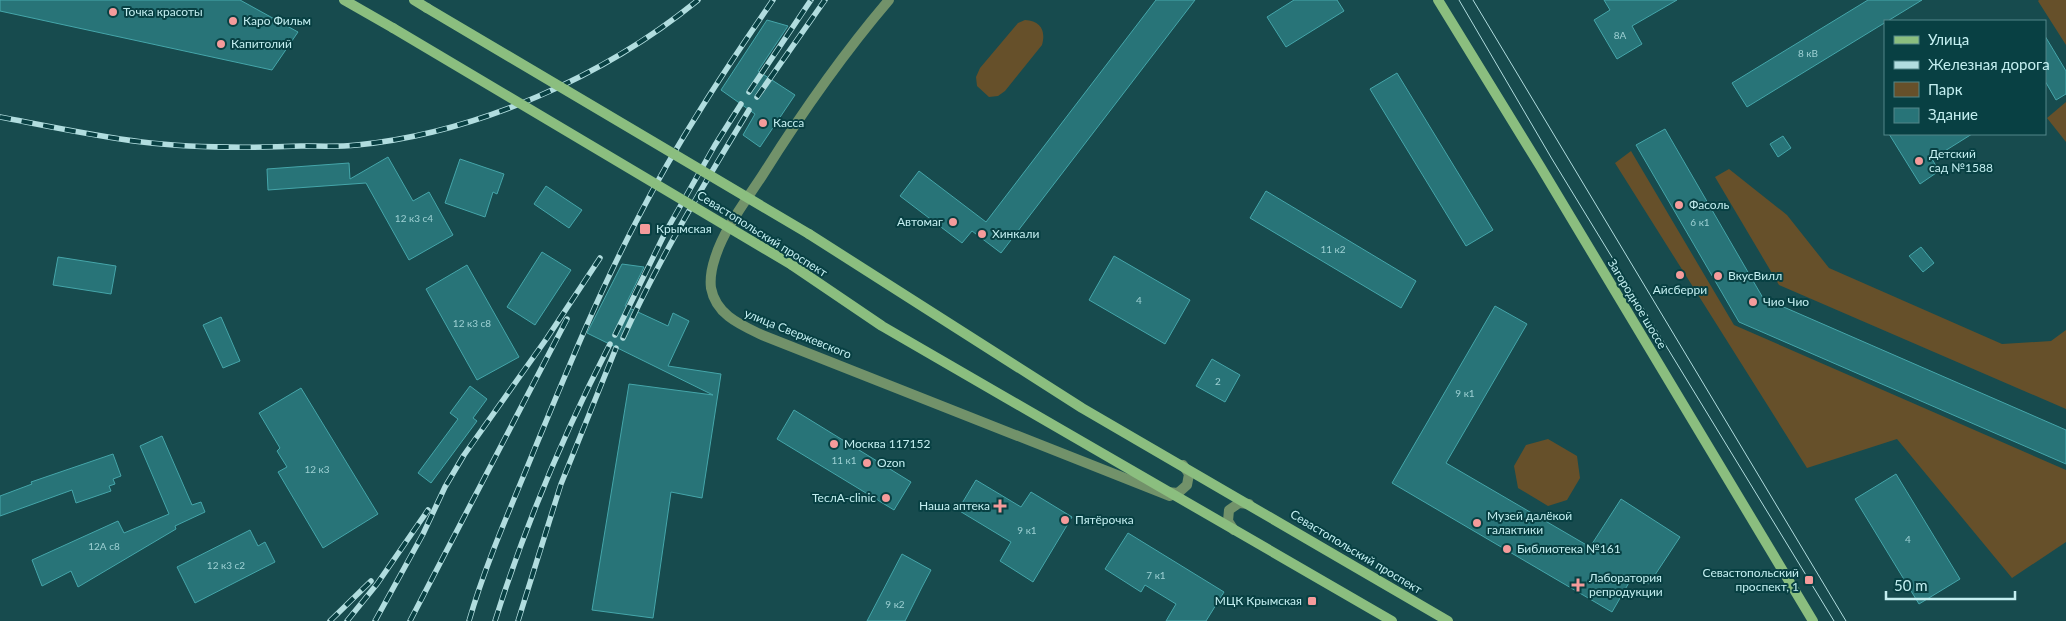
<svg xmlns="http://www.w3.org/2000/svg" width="2066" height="621" font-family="Lato,sans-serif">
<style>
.green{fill:#66502a}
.building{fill:#287478;stroke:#45a6aa}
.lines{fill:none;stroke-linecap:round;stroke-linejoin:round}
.minor{stroke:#72926a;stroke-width:10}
.tertiary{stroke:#72926a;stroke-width:10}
.secondary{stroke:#8bbe7f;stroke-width:10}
.tram{stroke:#b1dddf;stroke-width:1}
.rail-casing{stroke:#b1dddf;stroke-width:5.5}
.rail{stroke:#084043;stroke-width:4;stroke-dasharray:11;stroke-linecap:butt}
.secondary-bridge{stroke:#8bbe7f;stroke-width:10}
.poi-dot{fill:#f59b9b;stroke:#084043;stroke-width:2}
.labels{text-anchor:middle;stroke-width:4;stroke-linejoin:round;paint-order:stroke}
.number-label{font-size:10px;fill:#9dd0d3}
.poi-label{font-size:12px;fill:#c4eff1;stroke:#084043;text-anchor:start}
.street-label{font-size:12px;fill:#c4eff1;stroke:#084043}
</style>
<rect width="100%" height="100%" fill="#174b4e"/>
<path class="green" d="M2039 0H2066V45L2038 1Z
M1025 20C1041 21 1046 31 1042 45L1005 91 998 96 989 97 977 86 976 77 980 68 1018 23Z
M2066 102V142L2047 118Z
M1631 151 1734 325 2066 470V542L2012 578 1897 439 1807 468 1615 163Z
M1729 169 1787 215 1829 268 2002 344 2051 341 2066 330V409L1779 285 1715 177Z
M1548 439 1577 456 1580 478 1567 500 1548 506 1518 488 1514 466 1526 445Z"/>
<path class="building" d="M0 0H240L298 32 272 70 0 11Z
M1156 0H1195L1001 253 972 231 962 243 900 196 919 171 986 222Z
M1294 0H1337L1344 11 1286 47 1267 17Z
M1604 0H1677L1632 26 1642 44 1617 59 1594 20 1610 10Z
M1868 0H1922L1747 107 1732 83Z
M767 20 788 26 758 71 795 95 760 147 743 135 755 114 721 90Z
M2045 36 2066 71V94L2056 100 2045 81Z
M1397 73 1493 230 1466 246 1370 89Z
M1665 129 1763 298 2066 430V464L1739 322 1636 145Z
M1889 134H1972L1932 159 1939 171 1920 184Z
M1783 136 1791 148 1778 157 1770 144Z
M388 157 413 201 429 192 453 235 409 260 366 183 268 190 267 169 349 163 350 179Z
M460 159 504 174 497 194 493 192 485 217 445 203Z
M546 186 582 210 569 228 534 204Z
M1266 191 1416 281 1401 308 1250 218Z
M1921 247 1934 263 1923 272 1909 256Z
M542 252 571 270 535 325 507 307Z
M1114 256 1190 300 1165 344 1089 300Z
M58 257 116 266 111 294 53 285Z
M622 264 644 267 625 306 668 326 673 313 689 321 668 366 721 374 702 498 671 492 653 618 592 610 629 384 713 395 587 333Z
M467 265 519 357 477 380 426 289Z
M1495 306 1527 324 1446 463 1590 547 1621 499 1680 537 1649 584 1634 574 1612 612 1392 483Z
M221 317 240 361 223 368 203 325Z
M1212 359 1240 375 1225 402 1196 386Z
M470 386 487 399 473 418 477 421 431 483 418 473 458 419 450 413Z
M301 388 378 514 323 548 278 472 287 467 277 451 280 448 259 413Z
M794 410 911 482 894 510 777 439Z
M162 436 192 505 201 502 205 512 175 526 176 529 78 587 71 571 42 586 32 560 118 521 124 533 169 514 140 446Z
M113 454 121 476 113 479 115 484 109 486 111 491 76 503 72 490 0 516V496L32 484 31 482Z
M1896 474 1960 579 1919 604 1855 499Z
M976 480 1021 507 1031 492 1072 517 1033 582 1000 561 1011 542 958 510Z
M250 530 258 546 265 542 275 562 195 603 177 567Z
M1128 533 1224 592 1206 621H1166L1176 604 1145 585 1141 592 1105 569Z
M902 554 931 570 922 587 905 621H867Z"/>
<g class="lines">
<path class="minor" d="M1167 492 1178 493 1187 485 1189 474 1183 465
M1234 530 1228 521 1229 510 1239 503 1249 504"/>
<path class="tertiary" d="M889 0C842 55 801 114 762 176 745 202 724 229 715 258 712 267 710 280 711 288 716 315 741 325 762 335L1170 496"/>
<path class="secondary" d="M344 0 393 28
M414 0 427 8
M1438 0 1540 166 1813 621
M809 234 1082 408 1448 621
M792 265 882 326 1392 621"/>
<path class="tram" d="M1459 0 1552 159 1834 621
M1473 0 1846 621"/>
<g class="rail-casing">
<path id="rail" d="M749 92 811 0
M757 97 825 0
M0 117C47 126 94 136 142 142 192 148 250 148 301 146 319 146 339 147 357 145 477 133 605 76 698 0
M615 335 665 233 715 145 741 104
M623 338C659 259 704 184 749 110
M330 621 371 581
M347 621 377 584 428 510
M375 621 423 534 445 487 464 455 547 338 600 258
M410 621 567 319
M469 621C486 562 512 505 535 448 567 371 599 292 638 218 677 142 725 70 773 0
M495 621C525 526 564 433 610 344
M518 621 561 484 616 348"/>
</g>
<use href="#rail" class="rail"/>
<path class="secondary-bridge" d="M427 8 809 234
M393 28 792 265"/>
</g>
<g class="poi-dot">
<circle cx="113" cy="12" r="5"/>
<circle cx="233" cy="21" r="5"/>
<circle cx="221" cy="44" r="5"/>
<circle cx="763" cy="123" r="5"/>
<circle cx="1919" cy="161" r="5"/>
<circle cx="1679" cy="205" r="5"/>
<circle cx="953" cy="222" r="5"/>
<rect x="639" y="223" width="12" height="12" rx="2.5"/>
<circle cx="982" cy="234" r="5"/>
<circle cx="1680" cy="275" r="5"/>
<circle cx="1718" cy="276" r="5"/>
<circle cx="1753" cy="302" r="5"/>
<circle cx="834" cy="444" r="5"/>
<circle cx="867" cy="463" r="5"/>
<circle cx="886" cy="498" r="5"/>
<path d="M997.5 498.5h5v5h5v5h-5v5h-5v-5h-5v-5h5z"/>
<circle cx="1065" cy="520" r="5"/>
<circle cx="1477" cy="523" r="5"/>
<circle cx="1507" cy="549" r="5"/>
<rect x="1804" y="575" width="10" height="10" rx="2.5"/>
<path d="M1575.5 577.5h5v5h5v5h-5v5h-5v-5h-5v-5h5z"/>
<rect x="1307" y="596" width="10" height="10" rx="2.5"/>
</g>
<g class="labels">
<g class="number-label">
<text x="1620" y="39">8А</text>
<text x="1808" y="57">8 кВ</text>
<text x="414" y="222">12 к3 с4</text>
<text x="1700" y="226">6 к1</text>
<text x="1333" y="253">11 к2</text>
<text x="1139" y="304">4</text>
<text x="472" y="327">12 к3 с8</text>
<text x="1218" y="385">2</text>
<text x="1465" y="397">9 к1</text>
<text x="844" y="464">11 к1</text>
<text x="317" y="473">12 к3</text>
<text x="1027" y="534">9 к1</text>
<text x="1908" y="543">4</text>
<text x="104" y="550">12А с8</text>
<text x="226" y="569">12 к3 с2</text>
<text x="1156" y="579">7 к1</text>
<text x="895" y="608">9 к2</text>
</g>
<g class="poi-label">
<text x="123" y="16">Точка красоты</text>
<text x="243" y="25">Каро Фильм</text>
<text x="231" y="48">Капитолий</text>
<text x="773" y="127">Касса</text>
<text x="1929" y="158">Детский<tspan x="1929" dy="14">сад №1588</tspan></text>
<text x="1689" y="209">Фасоль</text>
<text x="943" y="226" text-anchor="end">Автомаг</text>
<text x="656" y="233">Крымская</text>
<text x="992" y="238">Хинкали</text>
<text x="1728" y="280">ВкусВилл</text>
<text x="1680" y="294" text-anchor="middle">Айсберри</text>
<text x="1763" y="306">Чио Чио</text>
<text x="844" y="448">Москва 117152</text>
<text x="877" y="467">Ozon</text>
<text x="876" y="502" text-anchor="end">ТеслА-clinic</text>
<text x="990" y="510" text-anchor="end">Наша аптека</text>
<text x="1487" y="520">Музей далёкой<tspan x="1487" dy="14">галактики</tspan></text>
<text x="1075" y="524">Пятёрочка</text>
<text x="1517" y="553">Библиотека №161</text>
<text x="1799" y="577" text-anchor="end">Севастопольский<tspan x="1799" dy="14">проспект, 1</tspan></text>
<text x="1589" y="582">Лаборатория<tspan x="1589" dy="14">репродукции</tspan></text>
<text x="1302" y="605" text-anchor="end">МЦК Крымская</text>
</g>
<g class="street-label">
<text transform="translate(762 234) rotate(32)" y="4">Севастопольский проспект</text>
<text transform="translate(1637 304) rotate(59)" y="4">Загородное шоссе</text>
<text transform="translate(798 334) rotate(22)" y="4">улица Свержевского</text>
<text transform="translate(1356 552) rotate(31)" y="4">Севастопольский проспект</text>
</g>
</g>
<rect x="1884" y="20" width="162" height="115" fill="#084043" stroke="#538689"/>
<rect x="1894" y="36" width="25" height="8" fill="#8bbe7f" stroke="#538689"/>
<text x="1928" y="45" font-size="15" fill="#c4eff1">Улица</text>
<rect x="1894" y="61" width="25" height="8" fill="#b1dddf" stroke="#538689"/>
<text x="1928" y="70" font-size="15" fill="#c4eff1">Железная дорога</text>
<rect x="1894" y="82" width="25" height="15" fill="#66502a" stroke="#538689"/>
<text x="1928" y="95" font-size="15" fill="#c4eff1">Парк</text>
<rect x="1894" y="108" width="25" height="15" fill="#287478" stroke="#538689"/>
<text x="1928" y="120" font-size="15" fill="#c4eff1">Здание</text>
<path d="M1886 591v8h129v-8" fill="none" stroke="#c4eff1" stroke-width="2.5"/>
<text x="1894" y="591" font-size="15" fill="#c4eff1" stroke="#084043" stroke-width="4" paint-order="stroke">50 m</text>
</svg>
